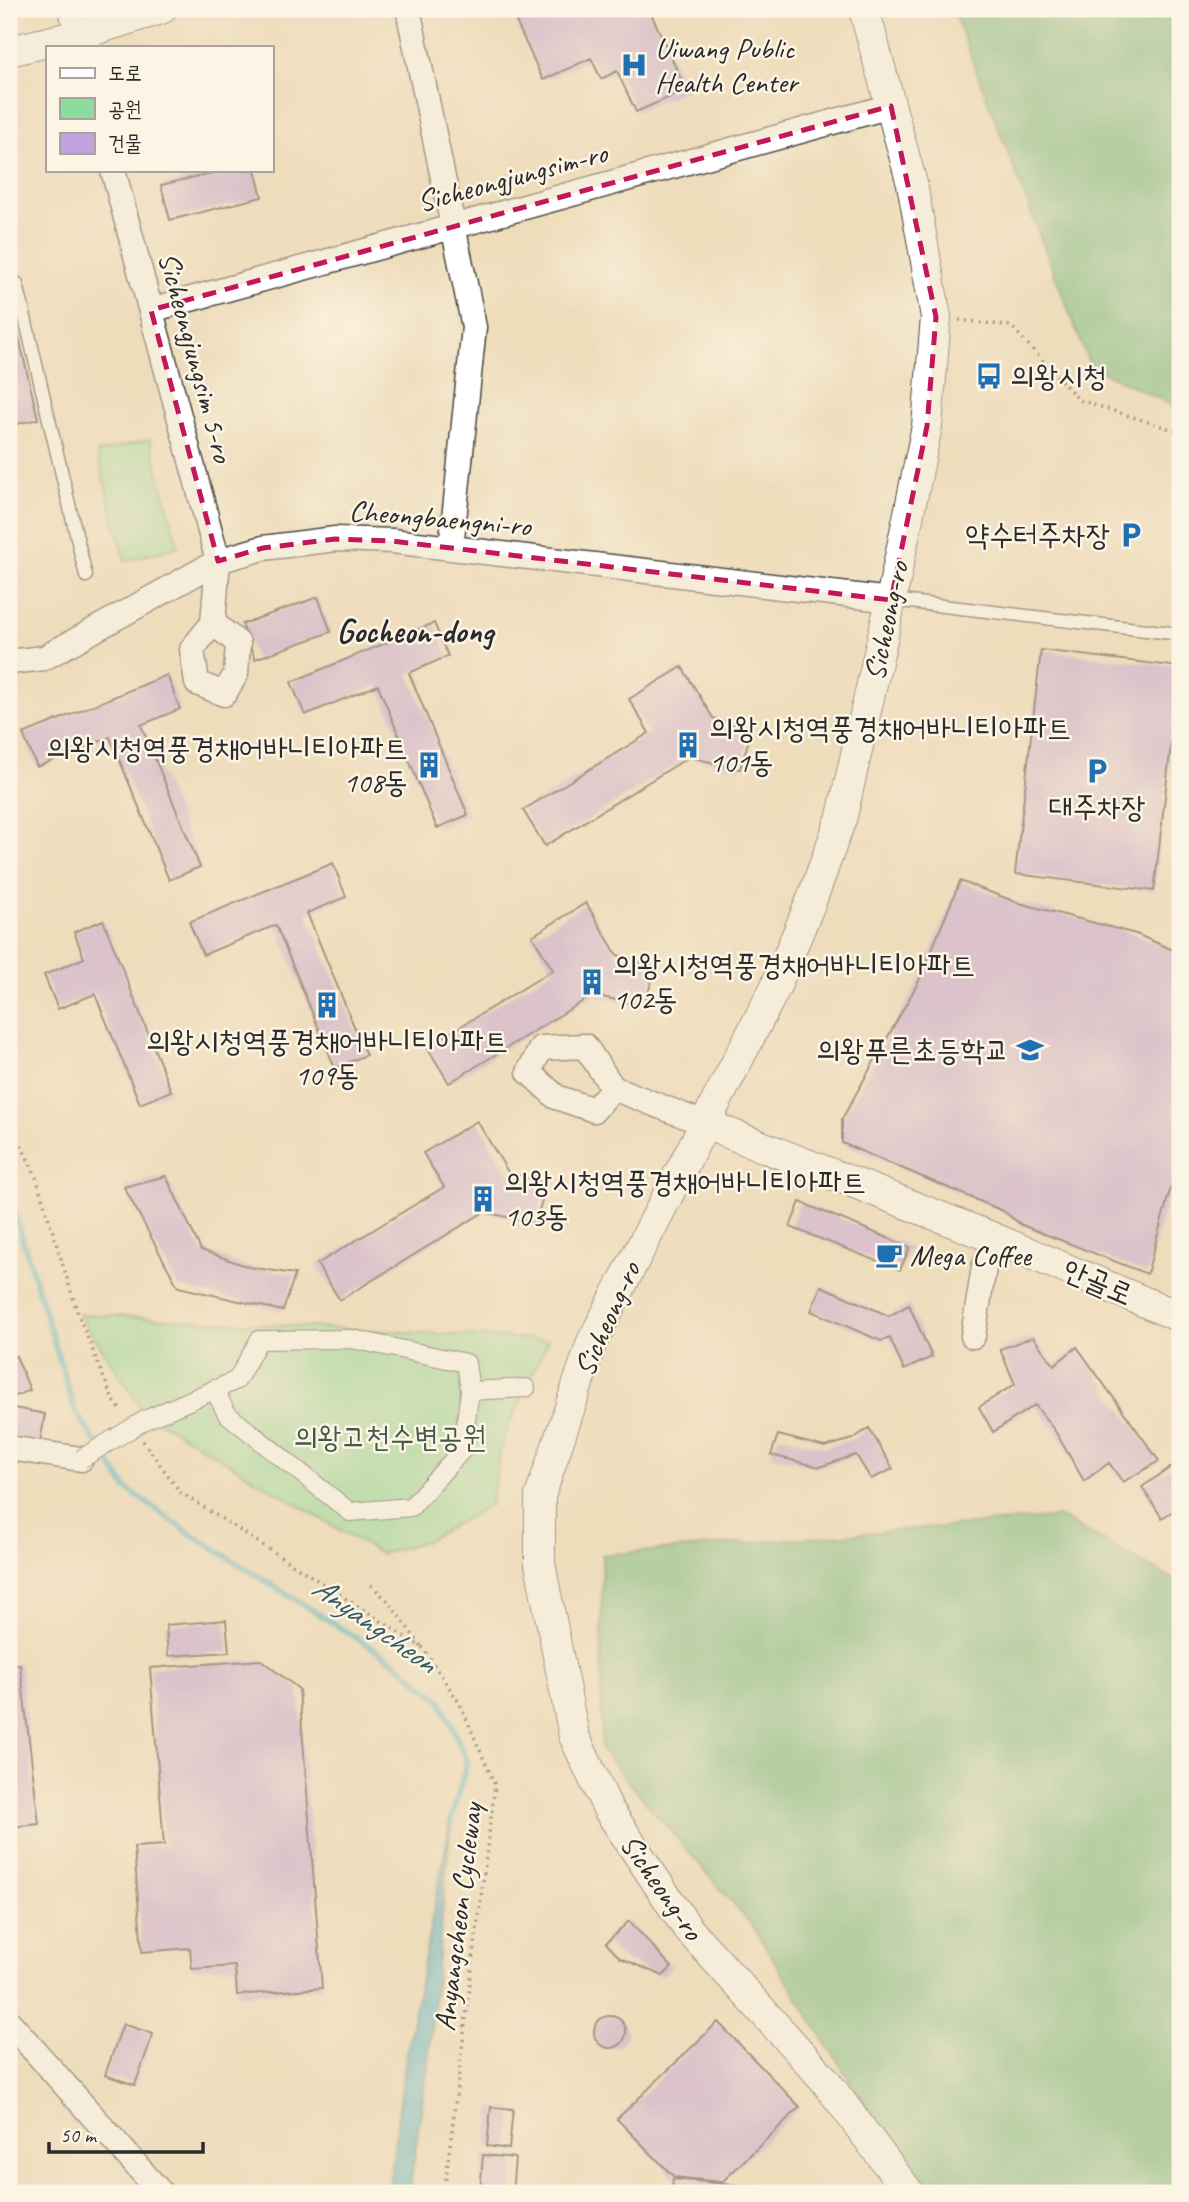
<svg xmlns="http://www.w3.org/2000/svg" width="1189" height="2202" font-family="Caveat,'Poor Story',sans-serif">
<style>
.green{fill:#8cdd9d;stroke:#5c8464;stroke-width:2}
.forest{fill:#71bc84;stroke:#4e7458;stroke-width:2}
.water{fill:#4eb4cc;stroke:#3c707c;stroke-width:2}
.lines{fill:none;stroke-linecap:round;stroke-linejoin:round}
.stream{stroke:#4eb4cc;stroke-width:6}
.building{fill:#c3a2dd}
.service-casing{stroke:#484641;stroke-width:15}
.pedestrian-casing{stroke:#484641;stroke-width:20}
.minor-casing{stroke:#484641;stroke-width:27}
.tertiary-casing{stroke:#484641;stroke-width:32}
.path{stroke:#484641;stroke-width:3.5;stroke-dasharray:2 5;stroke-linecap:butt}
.service{stroke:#fff;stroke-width:12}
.pedestrian{stroke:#fff;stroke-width:18}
.minor{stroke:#fff;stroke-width:24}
.tertiary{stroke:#fff;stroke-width:30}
.pedestrian-bridge-casing{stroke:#484641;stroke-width:20;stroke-linecap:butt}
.pedestrian-bridge{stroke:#fff;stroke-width:18}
.marked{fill:none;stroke:#c2185b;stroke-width:5;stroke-dasharray:14 9;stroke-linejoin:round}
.labels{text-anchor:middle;stroke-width:5;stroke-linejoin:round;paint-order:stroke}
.poi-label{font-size:30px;fill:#2b2b2b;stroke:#fcf5e5;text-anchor:start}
.street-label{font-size:30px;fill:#2b2b2b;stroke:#fcf5e5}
.park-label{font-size:30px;fill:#435848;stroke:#fcf5e5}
.water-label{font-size:32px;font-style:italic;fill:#375b63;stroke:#fcf5e5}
.quarter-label{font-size:33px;font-weight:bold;fill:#2b2b2b;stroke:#fcf5e5}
</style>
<rect width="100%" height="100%" fill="#fcf5e5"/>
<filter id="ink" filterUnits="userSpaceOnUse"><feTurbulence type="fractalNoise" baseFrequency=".0143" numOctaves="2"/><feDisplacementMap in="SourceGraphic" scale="14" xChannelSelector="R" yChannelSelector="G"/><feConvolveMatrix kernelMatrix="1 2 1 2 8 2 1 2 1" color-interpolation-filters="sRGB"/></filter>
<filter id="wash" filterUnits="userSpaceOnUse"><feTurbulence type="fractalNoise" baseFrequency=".00686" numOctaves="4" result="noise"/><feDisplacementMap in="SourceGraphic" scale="28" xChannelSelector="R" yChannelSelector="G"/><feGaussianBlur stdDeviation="1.57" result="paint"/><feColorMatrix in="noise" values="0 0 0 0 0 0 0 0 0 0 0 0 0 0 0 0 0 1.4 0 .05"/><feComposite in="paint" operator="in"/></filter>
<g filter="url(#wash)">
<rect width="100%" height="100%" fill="#edb"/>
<path class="green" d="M150 439 178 547 125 561 97 453Z
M79 1314 548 1340 503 1439 490 1505 426 1541 380 1554 145 1413Z"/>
<path class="forest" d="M1180 9V409L1090 366 953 10Z
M1059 1517 1180 1583V2193H921L753 1927 601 1750 602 1555Z"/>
<path class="water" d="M451 1819 428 2064 409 2193H388L406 2056Z"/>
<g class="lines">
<path class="stream" d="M9 1195 75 1411 127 1489 191 1534 398 1664 441 1701 467 1761 450 1825"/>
</g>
<g id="blocks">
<path class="building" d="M521 9H649L686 90 636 112 617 71 601 79 591 58 543 80 512 13Z
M225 170H255L262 197 170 220 161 185Z
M9 295 38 419 9 426Z
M318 597 331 632 255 659 242 624Z
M434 623 448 656 409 673 468 815 437 828 378 685 305 715 291 682Z
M1041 650 1180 667 1154 891 1015 874Z
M682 667 713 718 752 730 740 769 689 757 545 846 523 810 649 733 629 699Z
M167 675 180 709 141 725 200 867 169 880 110 737 37 767 23 734Z
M333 863 346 897 307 913 366 1055 335 1068 276 925 203 955 189 922Z
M960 881 1019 903 1136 934 1180 953V1154L1147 1274 1022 1225 1003 1211 842 1143V1119L919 981Z
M586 903 617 955 656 967 644 1006 593 995 449 1083 427 1047 553 970 532 936Z
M103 920 171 1091 140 1104 95 994 58 1009 44 975 84 958 74 932Z
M477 1121 508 1172 547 1184 535 1223 484 1212 340 1300 317 1264 444 1187 423 1153Z
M166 1176 201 1250 249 1267 295 1274 283 1311 178 1287 124 1187Z
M800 1202 910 1247 900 1270 790 1227Z
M821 1286 889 1316 909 1305 932 1357 904 1370 890 1338 881 1341 811 1311Z
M1033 1337 1054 1365 1077 1347 1159 1461 1123 1482 1109 1463 1084 1481 1055 1431 1035 1405 993 1432 979 1407 1015 1384 1000 1349Z
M16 1356 30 1390 9 1399V1358Z
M9 1407 45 1414 40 1442 9 1436Z
M869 1428 893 1469 871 1479 856 1455 819 1467 771 1455 778 1435 825 1447 853 1439Z
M1180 1461V1507L1162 1518 1142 1487Z
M226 1620 229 1652 168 1656 166 1625Z
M261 1660 299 1689 322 1988 237 1995 235 1966 192 1969 190 1948 142 1952 134 1847 164 1845 150 1668Z
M20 1664 39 1824 9 1827V1665Z
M629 1921 672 1967 663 1976 620 1958 606 1943Z
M594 2032a16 16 0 1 1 32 0a16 16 0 1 1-32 0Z
M718 2022 800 2107 722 2182 674 2177 617 2119Z
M123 2024 153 2034 135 2085 105 2075Z
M491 2107 513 2109 509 2149 487 2146Z
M483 2155 515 2158 512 2193H480Z
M673 2179 759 2187V2193H671Z"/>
</g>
</g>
<g filter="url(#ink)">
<use href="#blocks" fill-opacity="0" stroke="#484641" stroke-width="2"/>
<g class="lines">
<g class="service-casing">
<path id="service" d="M9 275 17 284 86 576
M892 600 1180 634"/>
</g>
<g class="pedestrian-casing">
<path id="pedestrian" d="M470 1391 526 1388
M145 1420 237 1380 259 1340 352 1339 466 1363 470 1391 462 1450 411 1507 350 1512 227 1414 214 1389"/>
</g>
<g class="minor-casing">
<path id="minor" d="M71 9 81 47
M408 9 474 327 451 548
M113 170 218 561 213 623 192 649 197 683 224 694 236 674 238 643 213 623
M151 310 891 106
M9 662 44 658 218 561 263 548 335 539 392 541 891 600
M613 1088 594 1110 556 1097 529 1072 541 1048 585 1046 613 1088 703 1123
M973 1336 984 1267 996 1239
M9 1448 81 1459
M9 2022 161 2193"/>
</g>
<g class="tertiary-casing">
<path id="tertiary" d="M864 9 912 184 936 317 927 426 891 600 842 816 812 899 775 988 592 1342 540 1496V1564L574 1736 608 1809 688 1929 824 2079 909 2193
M9 51 78 35 161 9
M703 1123 996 1239 1180 1317"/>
</g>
<path class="path" d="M959 320 1011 326 1079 400 1180 432
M9 1120 35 1174 78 1314 112 1398 122 1412
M143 1441 180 1492 423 1648 460 1704 495 1785 444 2193
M371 1585 387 1600 421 1646"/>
<use href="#service" class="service"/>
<use href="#pedestrian" class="pedestrian"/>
<use href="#minor" class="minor"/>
<use href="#tertiary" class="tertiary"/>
<g class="pedestrian-bridge-casing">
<path id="pedestrian-bridge" d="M81 1459 145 1420"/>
</g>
<use href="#pedestrian-bridge" class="pedestrian-bridge"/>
</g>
</g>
<path d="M0 0H1189V2202H0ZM891 106 936 317 927 426 891 600 392 541 335 539 263 548 218 561 151 310Z" fill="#edb" fill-opacity=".55" fill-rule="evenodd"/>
<path class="marked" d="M891 106 936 317 927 426 891 600 392 541 335 539 263 548 218 561 151 310Z"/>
<defs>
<g id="hospital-bare" transform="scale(2.1)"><path d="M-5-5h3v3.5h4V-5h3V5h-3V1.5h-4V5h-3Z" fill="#1f6fb2" stroke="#fcf5e5" stroke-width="2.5" paint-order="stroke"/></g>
<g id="bus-bare" transform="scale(2.1)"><path d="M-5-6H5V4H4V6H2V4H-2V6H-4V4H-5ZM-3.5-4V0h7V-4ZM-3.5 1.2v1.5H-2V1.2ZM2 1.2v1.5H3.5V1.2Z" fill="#1f6fb2" stroke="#fcf5e5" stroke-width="2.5" paint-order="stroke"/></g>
<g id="parking-bare" transform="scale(2.1)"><path d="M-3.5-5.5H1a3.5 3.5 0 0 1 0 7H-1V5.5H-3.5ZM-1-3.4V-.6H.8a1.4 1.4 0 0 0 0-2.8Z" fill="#1f6fb2" stroke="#fcf5e5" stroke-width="2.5" paint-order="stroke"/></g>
<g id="building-bare" transform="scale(2.1)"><path d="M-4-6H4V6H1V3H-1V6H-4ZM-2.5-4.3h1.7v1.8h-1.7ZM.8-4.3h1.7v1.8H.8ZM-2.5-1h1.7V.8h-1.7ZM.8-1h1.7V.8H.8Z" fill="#1f6fb2" stroke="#fcf5e5" stroke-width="2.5" paint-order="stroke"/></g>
<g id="school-bare" transform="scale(2.1)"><path d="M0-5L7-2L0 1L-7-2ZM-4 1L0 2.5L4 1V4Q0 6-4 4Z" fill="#1f6fb2" stroke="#fcf5e5" stroke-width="2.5" paint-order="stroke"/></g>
<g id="cafe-bare" transform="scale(2.1)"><path d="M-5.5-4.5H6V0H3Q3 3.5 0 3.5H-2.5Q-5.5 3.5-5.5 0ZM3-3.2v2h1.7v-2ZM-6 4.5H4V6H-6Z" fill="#1f6fb2" stroke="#fcf5e5" stroke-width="2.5" paint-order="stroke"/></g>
</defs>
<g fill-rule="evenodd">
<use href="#hospital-bare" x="634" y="65"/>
<use href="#bus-bare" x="989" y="376"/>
<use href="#parking-bare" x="1131" y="535"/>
<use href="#building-bare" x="688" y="745"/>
<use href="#building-bare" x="429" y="765"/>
<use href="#parking-bare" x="1097" y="771"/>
<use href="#building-bare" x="592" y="982"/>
<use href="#building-bare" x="327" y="1005"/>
<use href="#school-bare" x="1030" y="1050"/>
<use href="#building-bare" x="483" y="1199"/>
<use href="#cafe-bare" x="889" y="1255"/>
</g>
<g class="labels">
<g class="poi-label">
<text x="655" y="58">Uiwang Public<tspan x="655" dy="34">Health Center</tspan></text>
<text x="1010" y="386">의왕시청</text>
<text x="1110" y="545" text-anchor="end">약수터주차장</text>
<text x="709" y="738">의왕시청역풍경채어바니티아파트<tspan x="709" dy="34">101동</tspan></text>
<text x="408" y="758" text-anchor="end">의왕시청역풍경채어바니티아파트<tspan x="408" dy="34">108동</tspan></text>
<text x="1097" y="817" text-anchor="middle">대주차장</text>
<text x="613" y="975">의왕시청역풍경채어바니티아파트<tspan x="613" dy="34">102동</tspan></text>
<text x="327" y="1051" text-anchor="middle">의왕시청역풍경채어바니티아파트<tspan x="327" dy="34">109동</tspan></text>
<text x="1009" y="1060" text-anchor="end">의왕푸른초등학교</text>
<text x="504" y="1192">의왕시청역풍경채어바니티아파트<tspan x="504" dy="34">103동</tspan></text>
<text x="910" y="1265">Mega Coffee</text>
</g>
<g class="street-label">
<text transform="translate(512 177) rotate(-15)" y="10">Sicheongjungsim-ro</text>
<text transform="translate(196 357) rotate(75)" y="10">Sicheongjungsim 5-ro</text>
<text transform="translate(440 518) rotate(5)" y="10">Cheongbaengni-ro</text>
<text transform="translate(886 621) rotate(-78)" y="10">Sicheong-ro</text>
<text transform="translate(1098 1282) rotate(23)" y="10">안골로</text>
<text transform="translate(607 1319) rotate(-66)" y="10">Sicheong-ro</text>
<text transform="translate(662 1887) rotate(55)" y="10">Sicheong-ro</text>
<text transform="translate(458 1917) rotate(-83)" y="10">Anyangcheon Cycleway</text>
</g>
<g class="park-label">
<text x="390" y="1447">의왕고천수변공원</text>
</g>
<g class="water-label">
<text transform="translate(375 1624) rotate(35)" y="11">Anyangcheon</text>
</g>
<g class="quarter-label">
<text x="415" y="642">Gocheon-dong</text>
</g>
</g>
<rect width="1189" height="2202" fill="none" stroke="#fcf5e5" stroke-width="35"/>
<rect x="46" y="46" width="228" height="126" fill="#fcf5e5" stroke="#a8a49b" stroke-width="2"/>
<rect x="60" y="68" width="35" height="10" fill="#ffffff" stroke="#a8a49b" stroke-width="2"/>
<text x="108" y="80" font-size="21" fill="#2b2b2b">도로</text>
<rect x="60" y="98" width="35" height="21" fill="#8cdd9d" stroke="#a8a49b" stroke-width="2"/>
<text x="108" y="116" font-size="21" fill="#2b2b2b">공원</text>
<rect x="60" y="133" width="35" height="21" fill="#c3a2dd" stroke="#a8a49b" stroke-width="2"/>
<text x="108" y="150" font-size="21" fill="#2b2b2b">건물</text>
<path d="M49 2142v10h154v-10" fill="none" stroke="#2b2b2b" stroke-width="3.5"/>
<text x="60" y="2142" font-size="21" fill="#2b2b2b" stroke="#fcf5e5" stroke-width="5" paint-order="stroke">50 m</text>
</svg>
